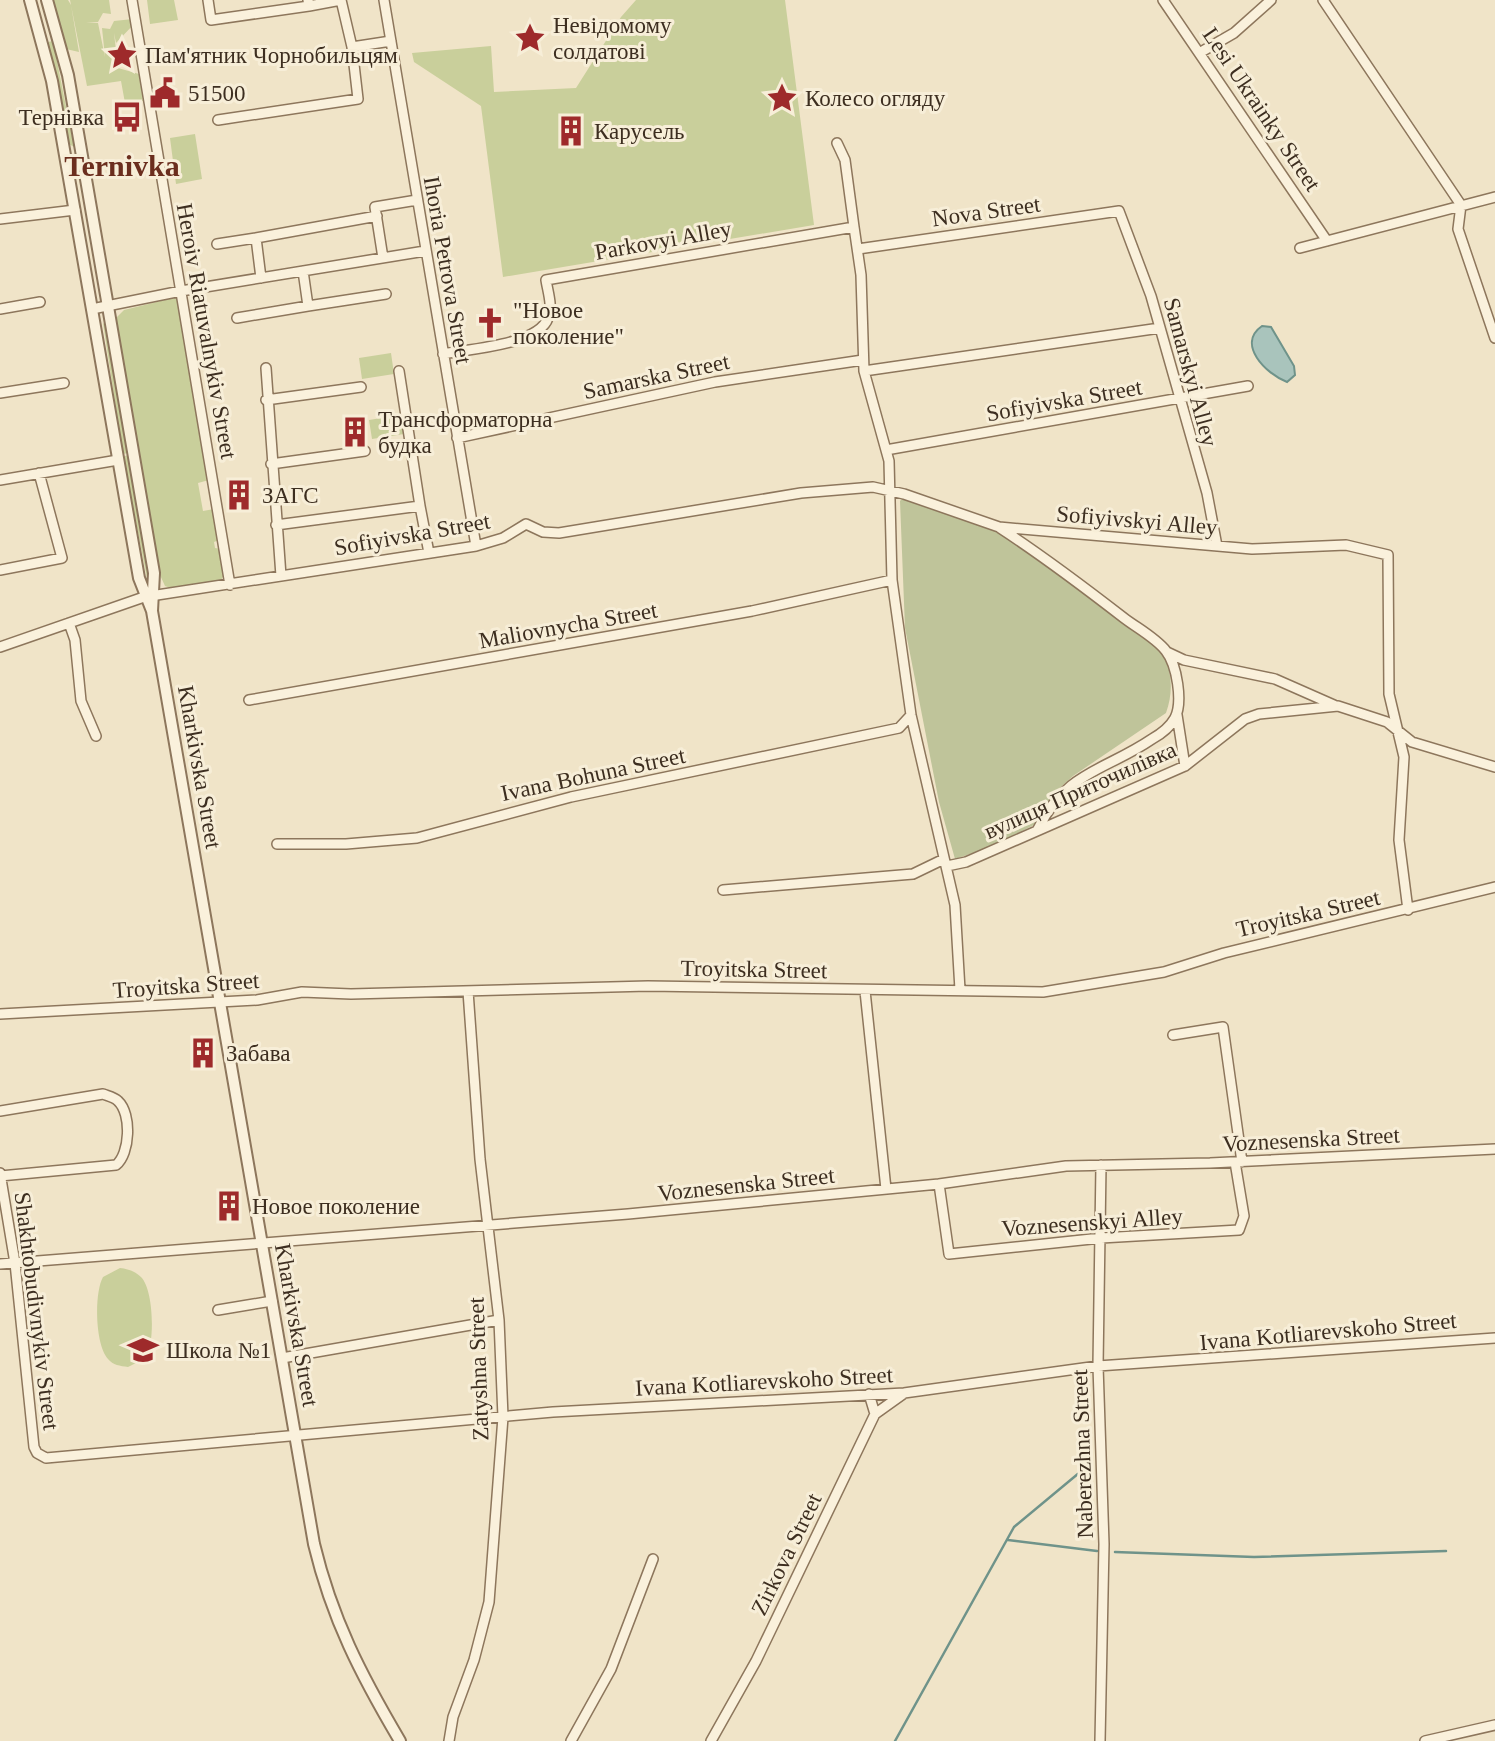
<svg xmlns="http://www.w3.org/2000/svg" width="1495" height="1741" font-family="Georgia,serif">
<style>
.green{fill:#c9cf9b}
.cemetery{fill:#bfc49a}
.water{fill:#a9c4bc;stroke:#6f938a;stroke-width:2}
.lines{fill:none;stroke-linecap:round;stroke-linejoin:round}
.stream{stroke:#6f938a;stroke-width:2.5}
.minor-casing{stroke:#8d765c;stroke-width:12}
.tertiary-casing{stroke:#8d765c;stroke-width:14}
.minor{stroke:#faf1dc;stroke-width:9}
.tertiary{stroke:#faf1dc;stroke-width:10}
.labels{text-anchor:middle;stroke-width:6;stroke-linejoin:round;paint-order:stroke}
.poi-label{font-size:23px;fill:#3d2e20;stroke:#f7eed8;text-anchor:start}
.street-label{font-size:23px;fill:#3d2e20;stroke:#f7eed8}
.district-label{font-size:30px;font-weight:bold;fill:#6b2e1e;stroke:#f7eed8}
</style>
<rect width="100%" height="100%" fill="#f0e4c8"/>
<path class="green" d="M52 0H68L71 5 79 52 66 49Z
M70 0H109L111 14 103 13 98 22 86 23H98L105 57 102 28 110 29 114 21 133 19 134 24 116 43 114 33 118 68 139 74 143 101 125 103 121 81 87 86Z
M147 0H174L178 20 150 24Z
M636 0H785L814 225 503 277 481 106 414 62 412 53 491 46 494 92 576 88 621 17Z
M53 41 74 147 69 144 48 42Z
M195 134 202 179 176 184 170 138Z
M173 298 178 299 209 480 198 483 203 511 214 509 219 540 214 542 215 548 221 549 225 573 220 582 173 589 165 586 160 575 116 318 124 310Z
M103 323 106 326 128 453 123 454Z
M391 353 394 374 362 379 359 358Z
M401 415 404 434 372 439 369 420Z
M128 455 148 573 147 578 123 457Z
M120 1268C128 1269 135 1271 141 1277 154 1290 155 1343 146 1358L128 1367C120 1366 113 1365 108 1359 95 1345 94 1293 103 1277Z"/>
<path class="cemetery" d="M907 493 1002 525 1160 647C1172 668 1174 691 1166 713L1073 776 1053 794 1036 824 988 848 955 859 939 802 905 628 900 501Z"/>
<path class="water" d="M1262 326 1271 327 1294 366 1295 375 1287 382C1266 374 1236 344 1262 326Z"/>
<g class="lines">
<path class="stream" d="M1008 1540 1097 1551
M1115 1552 1254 1557 1446 1551
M895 1741 1014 1527 1091 1463"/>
<g class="minor-casing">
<path id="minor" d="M132 0 230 585
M208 0 211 20 309 6 308 0
M384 0 476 546
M1163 0 1327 241
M1323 0 1461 205
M309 6 341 0 352 47
M1201 52 1234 33 1271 0
M218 120 358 99 352 47 391 41
M1461 205 1458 229 1495 338
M0 219 75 210
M854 227 861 275 864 371 889 461 892 580 911 715 955 905 960 990
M217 244 256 238
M1300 248 1495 197
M858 249 1119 211 1151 296 1207 493 1217 546
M383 258 375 207 417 200
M261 278 256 238 377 216
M308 306 386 294
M0 309 40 302
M92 309 181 291 425 251
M237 318 308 306 303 271
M443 354C468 349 539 345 548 318 553 306 548 293 546 280L854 227 845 160 837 143
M266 368 281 576
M864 371 1160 328
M0 393 64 383
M266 400 361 387
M457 438 715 382 863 360
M886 450 1248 386
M271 464 365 451
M0 480 118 460
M420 506 429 553
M276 525 420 506 399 371
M1000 528C1043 556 1084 587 1124 618 1137 628 1156 638 1166 651 1177 665 1183 702 1175 718 1170 727 1161 734 1152 739 1105 771 1066 771 1038 829
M0 570 62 558 39 473
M69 623 75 640 81 701 96 736
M0 647 144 597 476 546 503 538 526 524 543 532 559 533 801 493 873 487 904 494 999 527 1252 549 1346 545 1388 555 1389 694 1404 757 1399 840 1408 910
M1167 652 1184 660 1275 679 1334 705
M249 700 752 611 892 580
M1177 715 1185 766
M277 844H346L417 838 571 797 899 728 911 715
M947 866 966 862 1185 766 1245 719 1259 714 1338 706 1387 722 1412 742 1495 767
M723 890 913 874 944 859
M865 991 886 1189
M0 1014 257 1000 302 992 351 994 648 986 1043 992 1164 972 1224 953 1495 887
M1173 1035 1223 1027 1242 1162
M0 1111 103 1094C108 1096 114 1097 118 1101 132 1114 130 1154 116 1165L0 1176
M0 1173 15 1263 34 1447 37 1453 46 1458 553 1412 904 1393 1098 1366 1495 1338
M939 1184 949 1254 1101 1238 1239 1230 1244 1216 1235 1162
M0 1264 628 1214 939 1184 1066 1166 1210 1163 1495 1149
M218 1310 272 1301
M282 1358 499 1320
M869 1394 875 1414
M449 1741 453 1717 474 1660 489 1602 503 1417 499 1320 480 1159 468 991
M571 1741 611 1669 653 1559
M711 1741 756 1661 875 1414 903 1394
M1100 1741 1104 1544 1098 1366 1101 1165
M1425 1741 1495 1725"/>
</g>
<g class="tertiary-casing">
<path id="tertiary" d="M30 0 52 81 139 578 152 611 314 1544C332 1619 361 1675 400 1741
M47 0 68 75 154 573 152 611"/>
</g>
<use href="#minor" class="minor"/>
<use href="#tertiary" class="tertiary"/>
</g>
<defs>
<g id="sight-bare" transform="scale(2.415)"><path d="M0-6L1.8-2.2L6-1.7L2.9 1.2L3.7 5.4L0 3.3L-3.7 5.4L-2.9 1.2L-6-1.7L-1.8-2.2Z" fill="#9e2a2b" stroke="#f7eed8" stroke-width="2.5" paint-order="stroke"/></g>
<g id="civic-bare" transform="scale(2.415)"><path d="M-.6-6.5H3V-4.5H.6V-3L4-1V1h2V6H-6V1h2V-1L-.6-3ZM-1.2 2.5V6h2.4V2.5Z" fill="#9e2a2b" stroke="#f7eed8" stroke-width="2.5" paint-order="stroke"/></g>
<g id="bus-bare" transform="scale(2.415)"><path d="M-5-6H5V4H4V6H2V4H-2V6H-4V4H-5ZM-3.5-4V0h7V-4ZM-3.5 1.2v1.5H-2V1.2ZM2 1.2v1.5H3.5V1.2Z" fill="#9e2a2b" stroke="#f7eed8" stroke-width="2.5" paint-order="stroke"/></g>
<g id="building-bare" transform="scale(2.415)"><path d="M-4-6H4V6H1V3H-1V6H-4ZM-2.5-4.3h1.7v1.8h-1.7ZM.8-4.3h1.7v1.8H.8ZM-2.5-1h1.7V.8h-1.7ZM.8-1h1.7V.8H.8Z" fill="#9e2a2b" stroke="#f7eed8" stroke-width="2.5" paint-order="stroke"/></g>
<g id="church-bare" transform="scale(2.415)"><path d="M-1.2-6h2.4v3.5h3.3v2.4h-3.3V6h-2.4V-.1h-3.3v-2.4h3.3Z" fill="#9e2a2b" stroke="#f7eed8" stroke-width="2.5" paint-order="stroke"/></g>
<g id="school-bare" transform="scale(2.415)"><path d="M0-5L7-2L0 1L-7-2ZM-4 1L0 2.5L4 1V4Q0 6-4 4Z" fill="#9e2a2b" stroke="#f7eed8" stroke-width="2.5" paint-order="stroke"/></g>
</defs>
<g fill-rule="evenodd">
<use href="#sight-bare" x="530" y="38"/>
<use href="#sight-bare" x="122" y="55"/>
<use href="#civic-bare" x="165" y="93"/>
<use href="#sight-bare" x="782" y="98"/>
<use href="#bus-bare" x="127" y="117"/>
<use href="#building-bare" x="571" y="131"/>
<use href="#church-bare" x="490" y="323"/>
<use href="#building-bare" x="355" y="432"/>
<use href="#building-bare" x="239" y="495"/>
<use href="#building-bare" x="203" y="1053"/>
<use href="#building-bare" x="229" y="1206"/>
<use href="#school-bare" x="143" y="1350"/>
</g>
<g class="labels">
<g class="poi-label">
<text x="553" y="33">Невідомому<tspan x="553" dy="26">солдатові</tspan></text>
<text x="145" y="63">Пам'ятник Чорнобильцям</text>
<text x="188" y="101">51500</text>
<text x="805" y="106">Колесо огляду</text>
<text x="104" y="125" text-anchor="end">Тернівка</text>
<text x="594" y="139">Карусель</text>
<text x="513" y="318">"Новое<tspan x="513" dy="26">поколение"</tspan></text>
<text x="378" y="427">Трансформаторна<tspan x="378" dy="26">будка</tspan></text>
<text x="262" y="503">ЗАГС</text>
<text x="226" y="1061">Забава</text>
<text x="252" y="1214">Новое поколение</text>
<text x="166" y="1358">Школа №1</text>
</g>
<g class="street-label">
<text transform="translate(1262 109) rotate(56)" y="8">Lesi Ukrainky Street</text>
<text transform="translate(986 211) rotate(-8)" y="8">Nova Street</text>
<text transform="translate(663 240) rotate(-10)" y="8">Parkovyi Alley</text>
<text transform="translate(448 270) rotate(80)" y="8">Ihoria Petrova Street</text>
<text transform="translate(207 331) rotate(80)" y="8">Heroiv Riatuvalnykiv Street</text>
<text transform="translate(1191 372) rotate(75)" y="8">Samarskyi Alley</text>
<text transform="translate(656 376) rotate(-12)" y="8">Samarska Street</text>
<text transform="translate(1064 400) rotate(-10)" y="8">Sofiyivska Street</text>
<text transform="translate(1137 520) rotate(5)" y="8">Sofiyivskyi Alley</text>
<text transform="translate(412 534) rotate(-10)" y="8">Sofiyivska Street</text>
<text transform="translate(568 625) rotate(-10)" y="8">Maliovnycha Street</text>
<text transform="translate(200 767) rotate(80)" y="8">Kharkivska Street</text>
<text transform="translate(593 774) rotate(-12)" y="8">Ivana Bohuna Street</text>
<text transform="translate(1080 790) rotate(-24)" y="8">вулиця Приточилівка</text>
<text transform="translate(1308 913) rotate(-13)" y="8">Troyitska Street</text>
<text transform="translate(754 969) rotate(1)" y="8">Troyitska Street</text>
<text transform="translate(186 985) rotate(-4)" y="8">Troyitska Street</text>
<text transform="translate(1311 1139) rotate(-3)" y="8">Voznesenska Street</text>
<text transform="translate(746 1184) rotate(-6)" y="8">Voznesenska Street</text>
<text transform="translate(1092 1222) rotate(-4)" y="8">Voznesenskyi Alley</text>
<text transform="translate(37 1311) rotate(83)" y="8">Shakhtobudivnykiv Street</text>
<text transform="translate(297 1325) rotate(80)" y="8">Kharkivska Street</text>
<text transform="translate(1328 1331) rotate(-5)" y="8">Ivana Kotliarevskoho Street</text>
<text transform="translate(478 1369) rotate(-92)" y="8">Zatyshna Street</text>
<text transform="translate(764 1381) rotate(-3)" y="8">Ivana Kotliarevskoho Street</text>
<text transform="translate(1082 1454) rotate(-92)" y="8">Naberezhna Street</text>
<text transform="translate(786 1554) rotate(-64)" y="8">Zirkova Street</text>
</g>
<g class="district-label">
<text x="122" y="176">Ternivka</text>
</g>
</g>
</svg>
